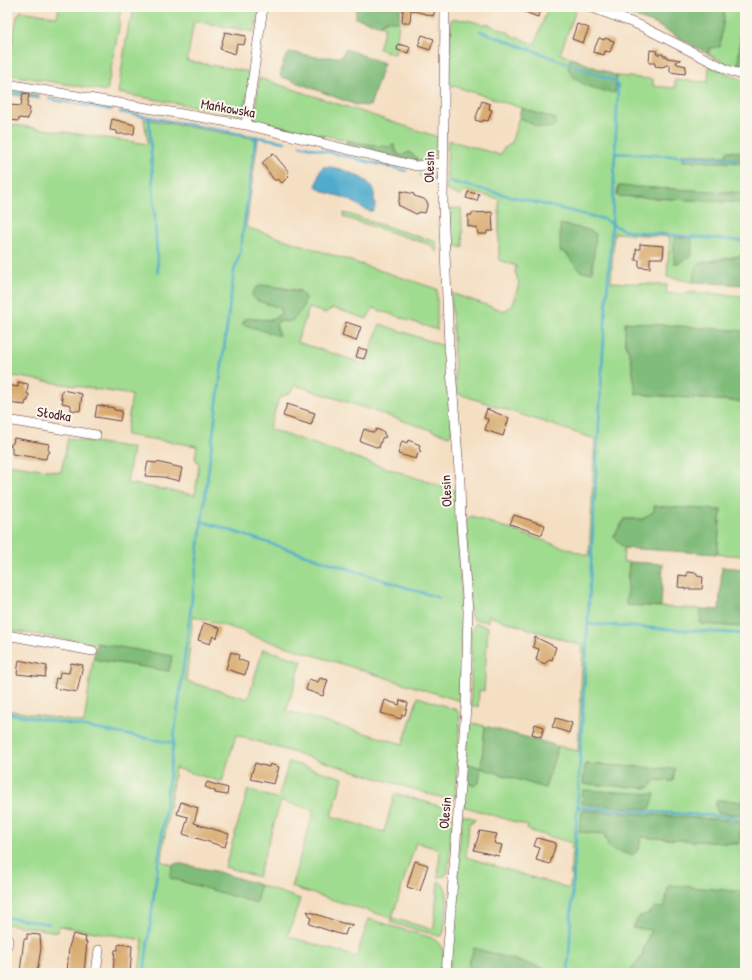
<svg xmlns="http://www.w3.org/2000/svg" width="752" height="980" font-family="'Patrick Hand',sans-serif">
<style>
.green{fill:#a0dc90;stroke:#757e5e;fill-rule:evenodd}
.forest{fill:#80bc7a;stroke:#656e52}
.water{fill:#4faccd;stroke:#4c667c}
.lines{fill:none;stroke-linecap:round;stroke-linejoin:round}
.stream{stroke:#4faccd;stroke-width:2.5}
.building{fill:#d8ab6f}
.minor-casing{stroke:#643c42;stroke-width:10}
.minor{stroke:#fff;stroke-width:9}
.labels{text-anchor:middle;stroke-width:4;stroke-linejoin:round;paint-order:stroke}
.street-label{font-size:14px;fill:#4a1f2b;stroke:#fbf7ec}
</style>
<rect width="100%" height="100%" fill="#fbf7ec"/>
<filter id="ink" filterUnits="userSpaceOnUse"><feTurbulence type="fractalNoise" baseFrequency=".025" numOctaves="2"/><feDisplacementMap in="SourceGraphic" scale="8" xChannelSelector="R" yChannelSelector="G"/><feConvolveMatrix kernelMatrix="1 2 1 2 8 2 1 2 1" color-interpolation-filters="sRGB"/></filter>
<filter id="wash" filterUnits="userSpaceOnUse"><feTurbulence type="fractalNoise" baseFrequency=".012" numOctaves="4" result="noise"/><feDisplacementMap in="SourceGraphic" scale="16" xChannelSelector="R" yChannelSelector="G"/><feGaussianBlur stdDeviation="0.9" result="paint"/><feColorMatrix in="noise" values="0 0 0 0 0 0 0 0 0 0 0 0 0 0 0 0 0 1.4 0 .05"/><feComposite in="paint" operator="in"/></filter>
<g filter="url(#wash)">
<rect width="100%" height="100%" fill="#f4dfc3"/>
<path class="green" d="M59 7H259L255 32 194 21 187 61 251 72 244 115 118 93 129 22 132 21 133 10 121 8 119 18 120 21 107 91 11 75 7 71 17 16 21 11 57 17Z
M548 7H568L576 10 560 54 571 58 568 68 615 93 617 76 653 79V86L675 88V80L708 82 709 66 745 81V91L742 92V103H745L743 133H745V152L727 151V156L683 154V160L745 163V193L618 186 617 196 745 203V255L700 263 695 268 693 282C684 281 676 278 667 277L670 237 614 233 611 282 667 285 666 293 683 294 687 292 745 296V331L625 322V341L631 358 636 394 745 402V556L717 554 721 510 654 511 643 519H625L613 537 624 548 623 562H629L626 605 701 609V624L745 627V802L717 800 718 813 745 815V892L669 885 664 908 640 916 632 927 651 930 641 958 629 973H559L474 948 468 966 490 973H449L462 815 476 819 469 824 466 857 570 889 572 843 527 830 528 826 463 806 466 782 474 785 481 768 466 763 468 722 485 726 481 768 545 788 558 746 578 751 583 646 488 616V622L473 619 470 615 466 520 471 516 589 556 595 439 456 393 451 293 504 311 513 305 519 283 515 272 516 266 499 260V199L466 191 460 196 446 190 448 140 500 155 504 148 511 144 519 117 536 126 555 119 448 84 451 19 468 20 484 25 485 23 510 33V35L535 44ZM585 764 675 769 673 781 655 780ZM582 810 740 821 738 844 641 837 639 849 605 839V834Z
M725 7H745V15H742L738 70 708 54 723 26Z
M387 20 399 22 395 54 379 49 385 27 379 25Z
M259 78 438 137V144L433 157 420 161 415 156C402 156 399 158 394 145L388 147 369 145 254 120Z
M7 89 39 95V99L7 94Z
M144 119 258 139 246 227 437 289V330L373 308 367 319 333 308 325 313 309 308 297 342 365 364 380 324 444 346 452 431 449 436 295 385 290 393 279 398 269 429 456 491C460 561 463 631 460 701L246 634 242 631 193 616 186 681 248 699 263 649 302 661 286 711 403 744 418 697 457 710 460 716 455 797 452 801 236 735 222 782 175 768 161 861 173 865 171 878 256 902 260 885 300 899 288 936 356 957 369 919 432 938C447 947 444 958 443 973H139L143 940 59 926 58 932 7 924V710L84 723 93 659 169 671 172 656 7 630V464L61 472 68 438 133 448 127 483 195 495 199 464 195 458 197 446 126 435 132 395 7 375V124L148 144ZM273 286 301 291 289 322 278 321 276 324 279 336 244 320H272L281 314 280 309 274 305 266 304Z
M461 208 463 248 450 244 447 209Z
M344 213 436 242 437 253 431 245 343 217Z
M476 623 488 627 484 691 479 690 478 707 471 706V630Z
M289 762 343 778 331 816 384 832 395 793 446 808 451 812 453 816 448 873 445 876 438 877 440 850 416 842 392 918 431 929 434 927 438 881C454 888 445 916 444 931L442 936H438L390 922 392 918 291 887 314 810 281 801 258 877 225 867 248 790 278 799Z"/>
<path class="forest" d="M356 7H401L399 22 387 20 379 25 356 18Z
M606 7H725L720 47 709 48 708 54 653 23Z
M742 14 745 15V71L738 70Z
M346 49 384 63 370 106 356 105 280 76 284 60 290 52 317 57H341Z
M571 58 617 76 615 93C597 89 576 87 568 68Z
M521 108 555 119V125C543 134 530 121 519 117Z
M254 120 324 136V138L253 121Z
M346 141 388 147 394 145 397 154 401 156 409 152 420 161H413L345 144Z
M727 151 745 152V163L683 161V154L726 156Z
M618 186 745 193V203L617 196Z
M560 224 589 230 596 234 592 272H582L573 263 567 254 560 251Z
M674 237 692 238V254L681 263H674Z
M745 255V285L693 282 695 268 700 263Z
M264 285 301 292 305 298 303 308 292 321H278L276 324 279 336 242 324 247 318 272 320 281 314 280 309C270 302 259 305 252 296 253 288 257 287 264 285Z
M625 322 745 331V402L636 394 631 358 625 341Z
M654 506 721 510 717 554 624 548 613 537 625 519H643L654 511Z
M629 562 663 564 661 607 626 605Z
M722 567 745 569V627L700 624 701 609 719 610Z
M97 643 172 656 169 671 93 659Z
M485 726 558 746 545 788 481 768 479 783 474 785 466 782V763L481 768Z
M585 764 675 769 673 781 655 780 649 788 583 784Z
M583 790 655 794 650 809 582 804Z
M717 800 745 802V815L718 813 715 806Z
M582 810 740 821V837L738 844 641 837 639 849 633 855 616 851 608 846 605 834 579 832Z
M177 863 215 871 260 885 256 903 170 878 173 865Z
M669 885 745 892V973H629L641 958 651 930 632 928 640 916 650 913 655 907 664 908Z
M474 948 559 973H490L468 966Z"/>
<path class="water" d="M323 167C335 165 366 177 372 187 375 191 374 195 374 199 375 204 376 207 373 211 365 212 360 205 353 202 342 194 326 196 316 186L320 170Z"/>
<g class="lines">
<path class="stream" d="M480 31 615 81 618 87 612 224 603 352 568 973
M7 92 38 97
M49 99 111 110
M120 112 285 142
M149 117 158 273
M300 145 406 171
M615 153 737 159
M420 175 436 179
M448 181 603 219 623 230 636 232 745 241
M201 521 439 598
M588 624 745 634
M7 713 173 743
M578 807 745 818
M7 917 49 924
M144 973 234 271 240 253 256 136"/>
</g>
<g id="blocks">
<path class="building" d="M403 7H425L435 10 433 16 411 10 410 23H402Z
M512 7H542L538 17Z
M577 24 589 28 583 43 572 39Z
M225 32 246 36 244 45 237 44 235 54 220 49Z
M422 35 434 39 430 50 418 46Z
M599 38 604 40 605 38 614 41 610 52 605 51 604 55 593 52Z
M398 44 410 47 408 53 397 50Z
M650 50 657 51 656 54H663V56H667V58L681 60 676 62 677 64 686 66 685 74 670 72V64L662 67 655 66V63H649Z
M23 93 29 94 27 107 30 108 28 119 19 118V121L8 120 10 105 21 106Z
M482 101 490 104 489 109 492 110 488 121 483 120 482 122 475 120Z
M112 119 135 125 134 134H117V131L110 130Z
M273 153 289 172 287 174 289 176 282 183 279 180H274L262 163Z
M401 191 414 194V196L424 199 428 203 425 213 420 212 416 214 398 205Z
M468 192 479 194 477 201 466 198Z
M492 212 493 231H487V234H478L477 228 468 226V215H472V213Z
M640 244 664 246 663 258H650V268L639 267V260H635L636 255V249H640Z
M346 322 361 327 356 341 342 336Z
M359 348 367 350 364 359 356 357Z
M18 382 28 384 27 394H29L28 401H26L25 405 7 403V385L18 387Z
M62 390 82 394 80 411 71 410V405L62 403 63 399 61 398Z
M287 404 315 413 311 425 283 416Z
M97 405 114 408V410L122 411 120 421 95 417Z
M487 409 509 418 503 436 485 430 488 419 484 418Z
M364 429 372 432H375L376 429 384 432V434L386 437 382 438 379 448 360 441Z
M14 438 49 444 48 449 50 452 47 454 46 459 12 454V448L10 445 13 443Z
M408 440 420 445 419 449 421 451 418 453 416 459 398 454 402 441 407 443Z
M148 462 156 463 157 462 182 468 179 481 163 477 145 476Z
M514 515 545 525 542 535 510 524Z
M687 572 697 573V576L703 577 702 589H685V588L678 587 679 575 687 576Z
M204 623 220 628 217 638 213 636 210 644 198 640Z
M535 637 556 647 552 660 549 659 545 664 536 660 539 649 533 647Z
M231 652 239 655 238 659 248 663 245 675 226 669Z
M19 660 47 666 45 677 17 674Z
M71 663 83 665 77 692 54 688 56 678 59 679 60 672 69 673Z
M320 678 328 680 323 696 306 690 309 679 318 682Z
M385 700 399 705 400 700 408 703 405 715H402L401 719 381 713Z
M556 718 572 723 569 733 552 727Z
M535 724 544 727 541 737 532 734Z
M255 763 269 767 270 764 279 767 274 784 250 779Z
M207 782 228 788 227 795 215 793V791L205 787Z
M181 802 198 808 194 823 229 834 225 847 183 834 188 817 177 814Z
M480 831 497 834 494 843 502 845 499 856 474 850Z
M537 838 556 843 550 864 536 860 540 848 534 846Z
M415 861 428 865 420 891 407 887Z
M307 911 342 923 354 925 347 929 345 935 339 934 309 924 311 918Z
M27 934 40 935 41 948 37 973 20 972 24 939H27Z
M73 934 86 937 85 942H87L84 973H67L69 947Z
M122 944 132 946 130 973H114L113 971 115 950H118V945Z"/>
</g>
</g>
<g filter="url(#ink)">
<use href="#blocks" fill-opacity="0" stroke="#643c42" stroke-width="1"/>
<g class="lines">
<g class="minor-casing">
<path id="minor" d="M445 7 443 205 449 345 460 482 461 523 468 611 466 707 446 973
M590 7 639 25 728 70 745 76
M7 84 246 125 416 166 442 163
M246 125 263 7
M7 420 96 435
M7 635 93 651
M7 946 8 940
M96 973 99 950"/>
</g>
<use href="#minor" class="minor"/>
</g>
</g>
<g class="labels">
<g class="street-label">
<text transform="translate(228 108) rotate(10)" y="5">Mańkowska</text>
<text transform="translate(429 167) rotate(-89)" y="5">Olesin</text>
<text transform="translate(54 414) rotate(9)" y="5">Słodka</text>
<text transform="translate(446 491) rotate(-93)" y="5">Olesin</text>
<text transform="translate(445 813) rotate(-85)" y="5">Olesin</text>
</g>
</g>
<rect width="752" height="980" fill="none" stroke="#fbf7ec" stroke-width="24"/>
</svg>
